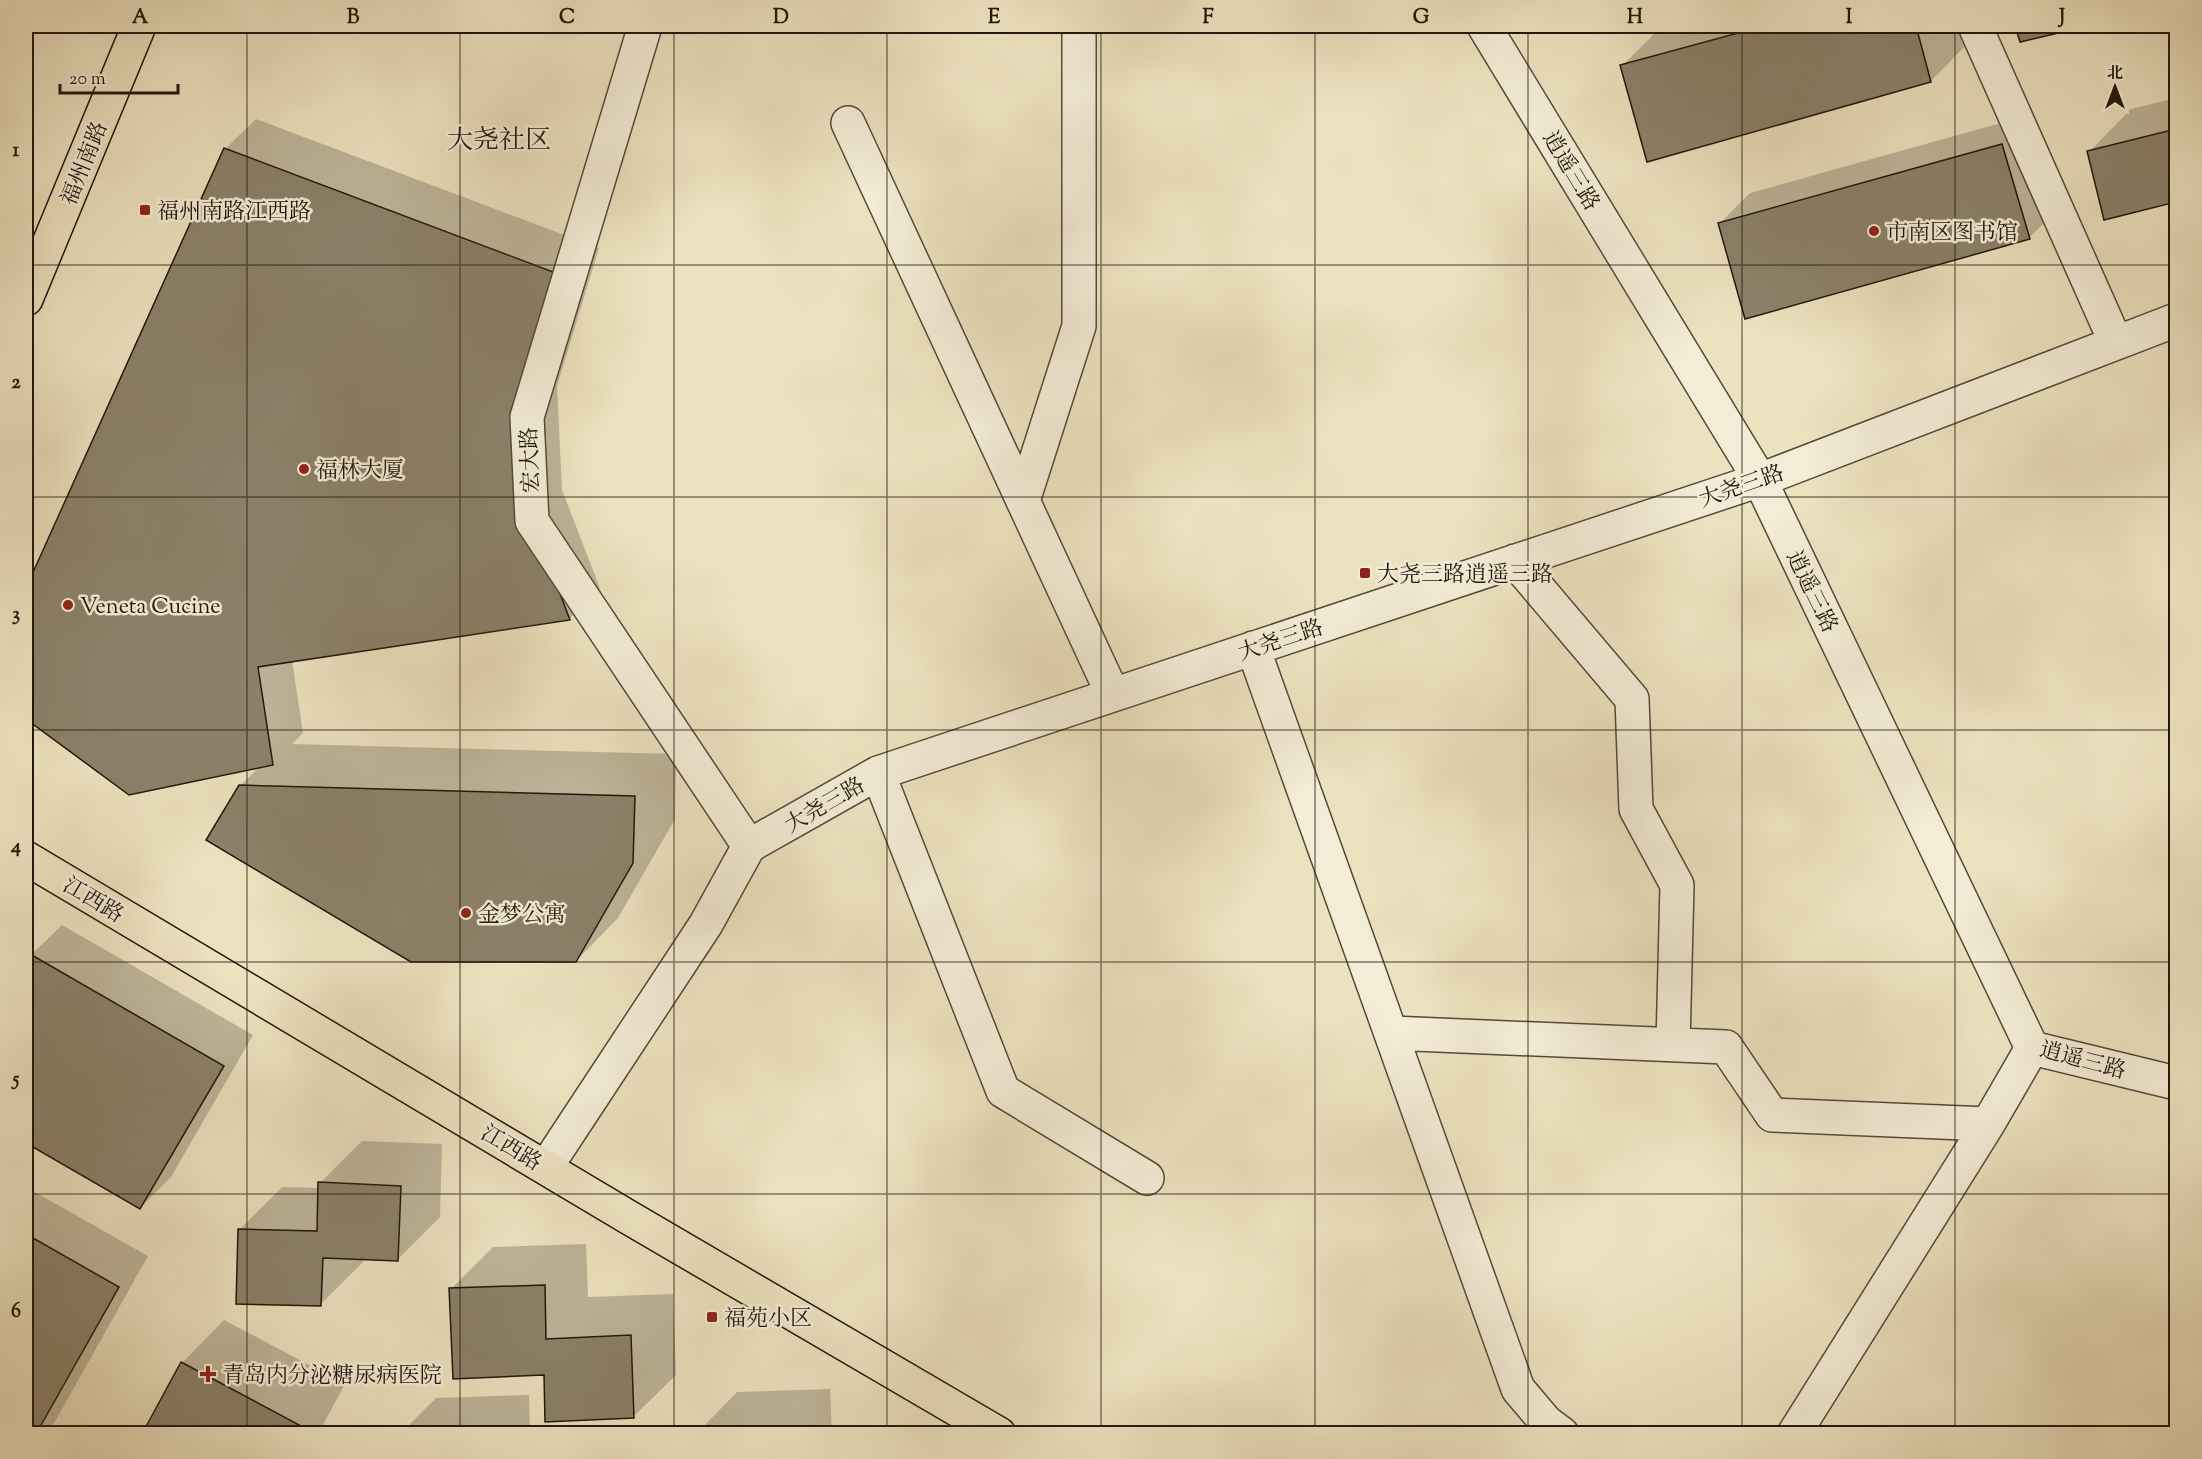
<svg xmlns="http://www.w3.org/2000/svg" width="2202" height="1459" font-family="'Sorts Mill Goudy','Noto Serif SC',serif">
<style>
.shadow{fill:#0003}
.building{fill:#8b816a;stroke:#21170d;stroke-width:1.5}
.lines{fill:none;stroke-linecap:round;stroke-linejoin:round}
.minor-casing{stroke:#544a3a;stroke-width:36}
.major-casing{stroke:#21170d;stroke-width:36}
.minor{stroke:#f3ecd6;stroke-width:33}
.major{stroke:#ede2c0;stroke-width:33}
.grid{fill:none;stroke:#21170d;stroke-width:1.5;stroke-opacity:0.55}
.poi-dot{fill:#8f2418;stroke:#f3ecd6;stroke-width:2}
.labels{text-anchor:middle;stroke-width:5;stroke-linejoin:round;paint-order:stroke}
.street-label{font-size:22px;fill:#21170d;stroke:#f3ecd6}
.poi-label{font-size:22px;fill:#21170d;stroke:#f3ecd6;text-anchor:start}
.quarter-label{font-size:26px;fill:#21170d;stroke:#f3ecd6}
.neatline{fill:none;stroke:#21170d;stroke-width:2}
.grid-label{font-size:20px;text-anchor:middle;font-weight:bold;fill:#21170d}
</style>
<rect width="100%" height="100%" fill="#ede2c0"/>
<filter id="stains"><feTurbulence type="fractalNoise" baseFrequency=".00333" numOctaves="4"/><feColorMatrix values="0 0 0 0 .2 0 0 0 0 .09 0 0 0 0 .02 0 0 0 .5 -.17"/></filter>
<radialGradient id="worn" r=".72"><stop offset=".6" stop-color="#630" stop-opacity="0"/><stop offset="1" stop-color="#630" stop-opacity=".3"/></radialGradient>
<path class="shadow" d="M1662 26H1969L1973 38 1931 81 1622 66Z
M2017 26H2082L2021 41Z
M2176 98V200L2105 218 2089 152 2131 109Z
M2033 114 2060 207 2029 238 1720 223 1750 193Z
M256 119 599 248 557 386 562 490 600 588 570 618 292 660 303 733 292 744 676 754 675 819 618 918 576 961 240 786 260 766 129 793 26 717V592L225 149Z
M62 925 253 1035 171 1177 140 1208 26 1141V965L31 955Z
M362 1141 442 1144 440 1217 398 1259 363 1258V1262L320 1305 240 1229 282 1187 320 1188V1183Z
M26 1187 148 1256 48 1434H26Z
M586 1244 588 1297 673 1294 676 1375 633 1417 545 1374 451 1289 493 1247Z
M224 1320 345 1384 318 1434H144L182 1363Z
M830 1389 832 1434H696L737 1392Z
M529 1395 530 1434H400L436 1398Z"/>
<path class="building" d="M1764 26H1916L1931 82 1647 162 1620 65Z
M2015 26H2088L2020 42Z
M2176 129V202L2104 220 2087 151Z
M2002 144 2030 239 1745 319 1718 223Z
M224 148 569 278 527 417 532 521 570 620 258 667 273 765 129 795 26 719V588Z
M239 785 635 796 633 863 576 962H411L206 840Z
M30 954 224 1066 140 1209 26 1143V962Z
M318 1182 401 1186 398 1261 323 1258 321 1306 236 1304 238 1229 317 1231Z
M26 1234 119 1287 36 1434H26Z
M545 1285 546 1339 631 1335 634 1418 545 1422 544 1375 453 1379 449 1288Z
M181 1362 303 1427 300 1434H142Z
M789 1431V1434H712Z"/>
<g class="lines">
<g class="minor-casing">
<path id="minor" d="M645 26 527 417 532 521 749 846
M1484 26 1760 480 2032 1048 2176 1083
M1975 26 2116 343
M848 123 1113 695
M1023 501 1079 326V26
M1515 561 1632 699 1636 809 1677 885 1673 1044
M1253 648 1518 1389 1546 1422 1562 1434
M878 773 1003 1091 1147 1178
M1391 1033 1726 1047 1772 1115 1988 1124
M546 1167 706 924 749 846 878 773 1760 480 2176 320
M1794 1434 1988 1124 2032 1048"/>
</g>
<g class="major-casing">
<path id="major" d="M26 299 139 26
M26 858 628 1217 999 1434"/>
</g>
<use href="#minor" class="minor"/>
<use href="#major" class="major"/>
</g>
<path class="grid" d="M247 26V1434M460 26V1434M674 26V1434M887 26V1434M1101 26V1434M1315 26V1434M1528 26V1434M1742 26V1434M1955 26V1434M26 265H2176M26 497H2176M26 730H2176M26 962H2176M26 1194H2176"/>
<g class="poi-dot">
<rect x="139" y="204" width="12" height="12" rx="3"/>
<circle cx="1874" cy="231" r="6"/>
<circle cx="304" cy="469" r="6"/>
<rect x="1359" y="567" width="12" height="12" rx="3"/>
<circle cx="68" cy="605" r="6"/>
<circle cx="466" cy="913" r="6"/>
<rect x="706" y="1311" width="12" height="12" rx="3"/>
<path d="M205 1365h6v6h6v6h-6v6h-6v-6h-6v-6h6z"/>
</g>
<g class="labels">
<g class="street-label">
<text transform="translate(83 163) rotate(-68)" y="8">福州南路</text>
<text transform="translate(1572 170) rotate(59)" y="8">逍遥三路</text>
<text transform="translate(529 460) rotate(-92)" y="8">宏大路</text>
<text transform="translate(1741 485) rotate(-19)" y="8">大尧三路</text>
<text transform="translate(1813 591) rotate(64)" y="8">逍遥三路</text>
<text transform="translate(1280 639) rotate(-18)" y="8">大尧三路</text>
<text transform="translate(824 804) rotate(-30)" y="8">大尧三路</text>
<text transform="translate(94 899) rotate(31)" y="8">江西路</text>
<text transform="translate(2083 1059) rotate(15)" y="8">逍遥三路</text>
<text transform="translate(512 1147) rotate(31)" y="8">江西路</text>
</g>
<g class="poi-label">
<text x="157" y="218">福州南路江西路</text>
<text x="1886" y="239">市南区图书馆</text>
<text x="316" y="477">福林大厦</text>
<text x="1377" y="581">大尧三路逍遥三路</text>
<text x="80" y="613">Veneta Cucine</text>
<text x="478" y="921">金梦公寓</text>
<text x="724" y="1325">福苑小区</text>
<text x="222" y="1382">青岛内分泌糖尿病医院</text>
</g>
<g class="quarter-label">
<text x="499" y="148">大尧社区</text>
</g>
</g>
<rect width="2202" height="1459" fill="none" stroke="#ede2c0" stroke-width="66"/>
<g transform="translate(2115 87)" stroke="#f3ecd6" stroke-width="4.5" paint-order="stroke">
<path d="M0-4.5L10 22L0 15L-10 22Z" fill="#21170d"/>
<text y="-9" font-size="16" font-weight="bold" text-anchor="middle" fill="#21170d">北</text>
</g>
<path d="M60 84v9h118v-9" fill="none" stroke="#21170d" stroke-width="3"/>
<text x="69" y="84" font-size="18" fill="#21170d" stroke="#f3ecd6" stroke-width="4.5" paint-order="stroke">20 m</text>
<rect x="33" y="33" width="2136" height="1393" class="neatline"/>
<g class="grid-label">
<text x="140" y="23">A</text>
<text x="353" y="23">B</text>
<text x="567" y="23">C</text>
<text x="781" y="23">D</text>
<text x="994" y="23">E</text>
<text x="1208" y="23">F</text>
<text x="1421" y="23">G</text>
<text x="1635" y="23">H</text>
<text x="1849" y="23">I</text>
<text x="2062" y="23">J</text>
<text x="16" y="156">1</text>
<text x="16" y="388">2</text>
<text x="16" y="620">3</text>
<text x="16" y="852">4</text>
<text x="16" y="1085">5</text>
<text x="16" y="1317">6</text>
</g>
<rect width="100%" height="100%" filter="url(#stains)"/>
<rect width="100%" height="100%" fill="url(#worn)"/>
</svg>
